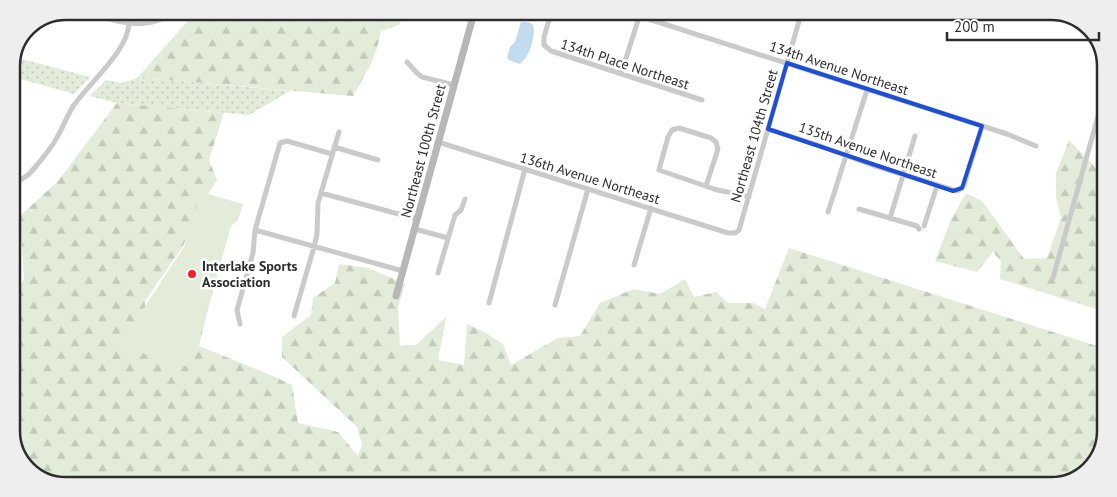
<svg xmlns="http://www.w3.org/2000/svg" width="1117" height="497" font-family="'PT Sans',sans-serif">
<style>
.grass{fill:url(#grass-dots)}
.forest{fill:url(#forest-firs)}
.garden{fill:#e2ecd8}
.water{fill:#c2dbee}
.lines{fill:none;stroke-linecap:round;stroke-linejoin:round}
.street{stroke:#cacaca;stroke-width:5}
.secondary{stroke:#b7b7b7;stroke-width:7}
.marked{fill:none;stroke:#1d4ed8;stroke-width:4;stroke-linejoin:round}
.poi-dot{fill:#f41e25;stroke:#fff;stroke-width:2}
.labels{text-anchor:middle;stroke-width:5;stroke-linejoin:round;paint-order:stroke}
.street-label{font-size:14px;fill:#2d2d2d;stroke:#fff}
.poi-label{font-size:14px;font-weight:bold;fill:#2d2d2d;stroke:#fff;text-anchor:start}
.rim{fill:none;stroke:#2d2d2d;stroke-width:2.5}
</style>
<defs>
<pattern id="grass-dots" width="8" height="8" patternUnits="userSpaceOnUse" patternTransform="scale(1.25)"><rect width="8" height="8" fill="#e2ecd8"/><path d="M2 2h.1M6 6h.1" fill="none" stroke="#c2cbba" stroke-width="1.8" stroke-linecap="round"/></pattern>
<pattern id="forest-firs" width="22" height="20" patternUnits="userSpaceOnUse" patternTransform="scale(1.25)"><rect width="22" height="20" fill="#e2ecd8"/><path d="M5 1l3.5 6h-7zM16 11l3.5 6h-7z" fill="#c2cbba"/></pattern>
</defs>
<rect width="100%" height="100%" fill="#fff"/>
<path class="grass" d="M14 57 90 77 74 94 13 77Z
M137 78 192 82 290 91 249 115 117 103 90 96 106 80 122 83Z"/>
<path class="forest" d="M203 12 404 13 399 25 381 31 377 48 370 66 353 96 192 82 137 78 193 15Z
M117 103 224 113 209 160 217 180 202 203 183 246 145 301V328L226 237 199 346 273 376 292 385 298 423 338 432 358 456 362 444 357 427 282 357V337L311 315 313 298 335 283 339 264 368 268 405 284 398 307 400 346 416 345 446 317 438 360 464 365 467 324 484 332 503 344 511 365 558 338 580 336 600 303 634 289 660 294 685 279 694 297 716 292 728 303H753L765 309 789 248 1103 348 1101 452 1081 477 1052 486 45 481 22 464 11 435V300L24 279 20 216 58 181Z
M1069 140 1101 173H1104L1103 311 1000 279 1001 261 993 252 977 272 935 261 950 222 966 193 982 201 1024 259 1047 258 1061 218 1056 198V173Z"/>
<path class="garden" d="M201 192 243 204 238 220 231 226 191 368 119 346 184 247Z"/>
<path class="water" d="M521 22C524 22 530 22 532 24 537 28 531 49 528 54 526 58 523 61 520 64L508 60 507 57 510 47 515 42Z"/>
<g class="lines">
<path class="street" d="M79 11C103 17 133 29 156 21 162 19 168 15 174 12
M551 13 544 37V45L551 51 702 100
M633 14 1007 134 1036 146
M407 62 417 73 422 77 454 85
M621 74 640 14
M768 129 820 146 872 165 957 191 962 188 964 185 982 126
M438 142 728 233H735L739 230 801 14
M334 147 378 160
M11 184C17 181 23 179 28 175 35 168 52 147 56 139 63 128 67 115 74 105 90 82 127 52 129 24
M706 186 718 149 716 142 711 138 679 128 672 130 668 137 659 170 714 189C725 192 737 193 749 197
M321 193 417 219
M859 209 917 226 919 229
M828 212 867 90
M890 218 915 136
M924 226 937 186
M415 229 448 238
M255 230 403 271
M634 265 651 208
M438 273 455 215 461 210 465 199
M1053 278 1105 91
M489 303 525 169
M555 305 588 189
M294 316 314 247 317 234 318 203 339 132
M240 324 238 315 237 310 253 253 255 230 280 143 287 141 332 154"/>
<path class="secondary" d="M1062 15 1079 21
M396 296 474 13"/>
</g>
<path class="marked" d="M787 63 982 126 962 188 953 191 768 129Z"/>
<circle class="poi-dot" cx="192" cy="274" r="5"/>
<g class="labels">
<g class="street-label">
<text transform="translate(625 64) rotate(18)" y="5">134th Place Northeast</text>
<text transform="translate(839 68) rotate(18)" y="5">134th Avenue Northeast</text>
<text transform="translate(754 136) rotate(-74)" y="5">Northeast 104th Street</text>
<text transform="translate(868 150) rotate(19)" y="5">135th Avenue Northeast</text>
<text transform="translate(423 151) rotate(-75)" y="5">Northeast 100th Street</text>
<text transform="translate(590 178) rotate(17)" y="5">136th Avenue Northeast</text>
</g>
<g class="poi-label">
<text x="202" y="271">Interlake Sports<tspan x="202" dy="16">Association</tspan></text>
</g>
</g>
<path d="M0 0H1117V497H0ZM66 20H1051A46 46 0 0 1 1097 66V431A46 46 0 0 1 1051 477H66A46 46 0 0 1 20 431V66A46 46 0 0 1 66 20Z" fill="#eee" fill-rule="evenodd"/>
<path class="rim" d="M66 20H1051A46 46 0 0 1 1097 66V431A46 46 0 0 1 1051 477H66A46 46 0 0 1 20 431V66A46 46 0 0 1 66 20Z"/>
<path d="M947 32v8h152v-8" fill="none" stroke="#2d2d2d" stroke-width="2.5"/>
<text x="954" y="32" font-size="15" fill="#2d2d2d" stroke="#ffffff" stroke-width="4" paint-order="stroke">200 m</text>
</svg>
